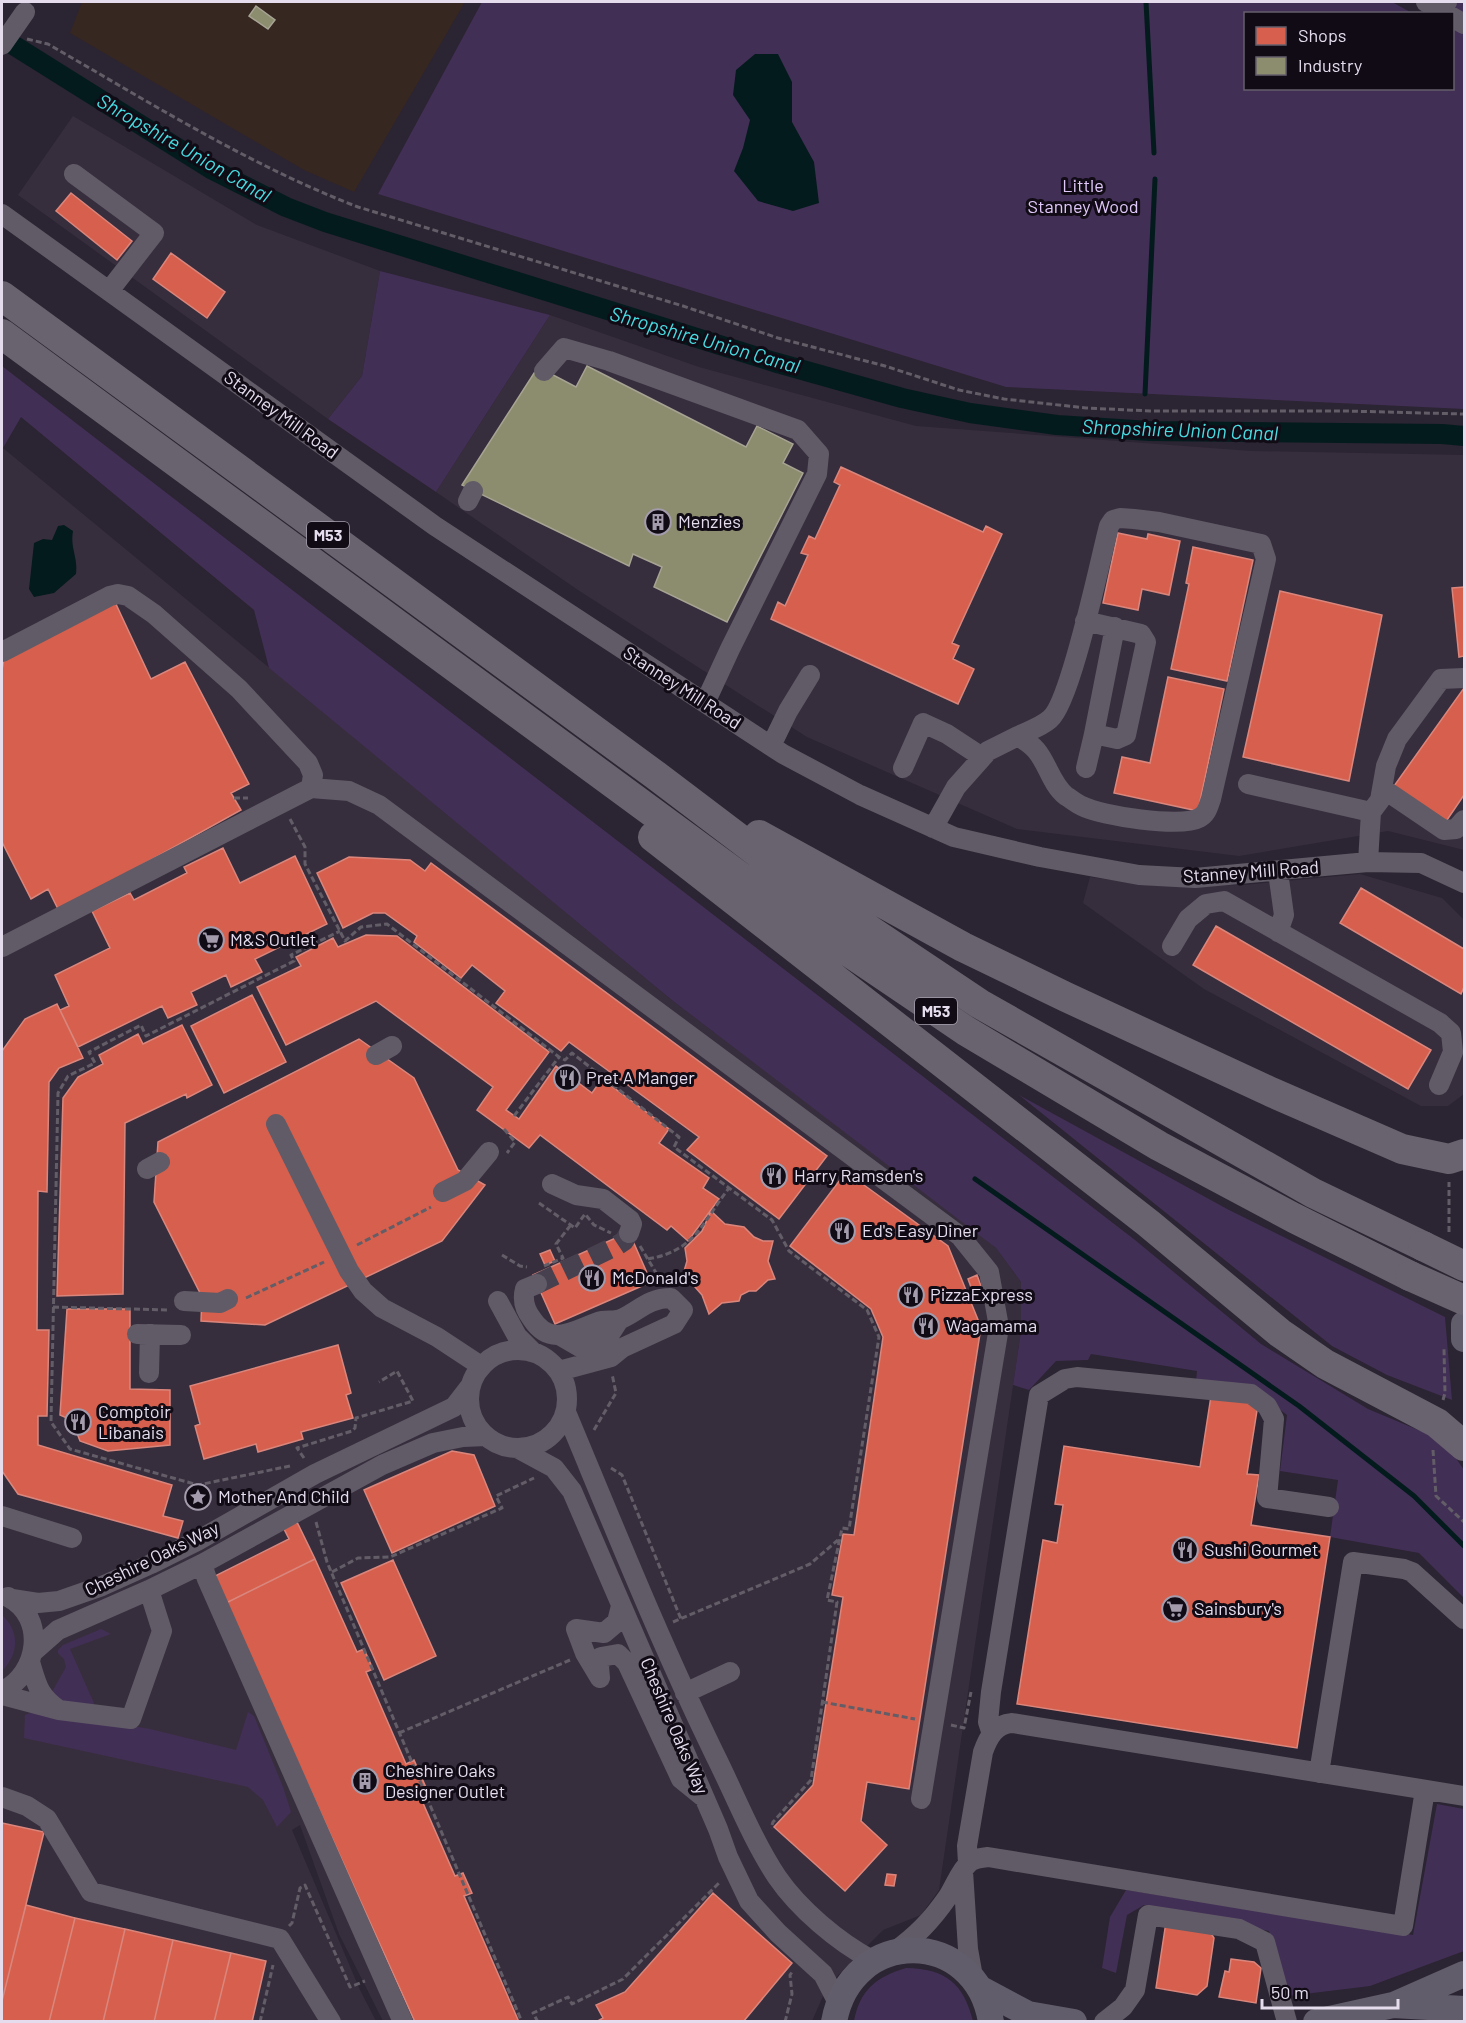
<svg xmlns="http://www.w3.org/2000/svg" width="1466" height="2023" font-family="Barlow,sans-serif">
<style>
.commercial{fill:#372e3d}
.industrial{fill:#362721}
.green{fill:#422f55}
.water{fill:#041b1d}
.shops{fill:#d6604d;stroke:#da867d;stroke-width:1.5}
.industry{fill:#8c8c6e;stroke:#a7a494;stroke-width:1.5}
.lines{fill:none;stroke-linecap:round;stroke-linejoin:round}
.stream{stroke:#041b1d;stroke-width:5}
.canal{stroke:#041b1d;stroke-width:20}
.minor-tunnel{stroke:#47404e;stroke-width:20;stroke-dasharray:20 10;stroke-linecap:butt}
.path{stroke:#625d67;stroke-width:3;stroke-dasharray:6 3;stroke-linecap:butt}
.minor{stroke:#615b67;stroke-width:20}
.major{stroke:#625d6a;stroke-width:26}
.highway{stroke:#68636e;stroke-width:30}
.minor-bridge{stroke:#615b67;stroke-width:20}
.highway-bridge{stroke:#68636e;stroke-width:30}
.labels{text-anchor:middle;stroke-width:6;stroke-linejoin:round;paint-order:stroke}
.shield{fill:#110b16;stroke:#a59ead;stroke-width:1.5}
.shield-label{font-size:16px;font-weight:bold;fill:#e5ddee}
.park-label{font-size:18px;fill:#e0c8fa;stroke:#110b16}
.street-label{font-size:18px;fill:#e5ddee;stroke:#110b16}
.poi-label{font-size:18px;fill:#e5ddee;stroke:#110b16;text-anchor:start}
.water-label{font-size:20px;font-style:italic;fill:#47dce1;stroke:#110b16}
</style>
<rect width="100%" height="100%" fill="#2b2432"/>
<path class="commercial" d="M73 116 257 225 380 271 362 376 328 419 18 195Z
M550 315 699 367 916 426 1251 451 1464 455V850L1388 831 1239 856 1017 829 807 737 578 590 436 492Z
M3 448 673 1001 974 1230 996 1248 1021 1282V1331L939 1890 921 1915 883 1930 845 1968 827 1987 812 2021H383L339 1934 300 1825 292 1830 360 1990 376 2021 2 2022Z
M1360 874 1442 898 1464 920V1094L1448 1106H1421L1204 989 1083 903 1090 877 1158 886 1244 885Z"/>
<path class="industrial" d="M82 2H465L354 192 304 170 70 33Z"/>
<path class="green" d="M482 2H1392L1412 13 1246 14V88H1452V14L1448 2H1464V409L1006 387 378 194Z
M380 271 550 315 436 492 328 419 362 376Z
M2 366 1135 1240 1261 1344 1368 1409 1423 1432 1447 1445 1464 1470V1598L1419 1553 1330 1537 1338 1480 1280 1471 1287 1415 1255 1391 1196 1381 1197 1371 1091 1354 1088 1360 1056 1361 1029 1390 1013 1385 1021 1331V1282L996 1248 673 1001 269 668 254 610 21 417 3 448 2 460Z
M1019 1095 1229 1210 1445 1317 1452 1400 1387 1375 1332 1346Z
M2 1615C20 1631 19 1654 2 1671Z
M101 1629 111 1634 70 1649 97 1710 63 1703 52 1692 66 1667 64 1659 58 1653V1650L63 1645Z
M38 1710 150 1729 236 1750 248 1712 254 1716 283 1787 291 1812 277 1827 263 1800 248 1787 24 1738 25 1715Z
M1437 1804 1464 1809V1951L1370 1986 1288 1996 1269 1931 1144 1905 1127 1915 1116 1973 1102 1968 1110 1917 1126 1890 1413 1935Z
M906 1968C946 1969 963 1983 973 2021H854C860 1990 876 1977 906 1968Z"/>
<path class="water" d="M755 54H778L792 82V122L814 162 819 203 793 211 758 201 734 171 743 148 750 120 733 95 736 70Z
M64 525 73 531C70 549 78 556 76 574L54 593 34 597 29 589 34 543 43 539 52 540 58 526Z"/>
<path class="shops" d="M71 193 132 241 117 260 56 211Z
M171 253 225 292 207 318 153 279Z
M841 467 983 532 986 526 1002 534 952 643 959 646 953 659 974 669 958 704 771 619 778 602 785 606 808 555 801 553 809 536 815 539 840 485 834 482Z
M1118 533 1147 539 1148 534 1180 541 1169 595 1142 589 1138 610 1103 603Z
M1193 547 1253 560 1227 681 1171 669 1189 584 1186 583Z
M1464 587V656L1459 657 1452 588Z
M1280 591 1382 615 1349 781 1243 757Z
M115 602 151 679 185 662 249 784 231 793 241 810 59 911 48 889 31 899 2 842V670L4 659Z
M1168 677 1224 689 1198 811 1114 793 1122 757 1150 763Z
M1464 688V795L1445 823 1394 786Z
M223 848 240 883 295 856 327 924 255 959 262 972 231 987 226 975 191 992 197 1005 168 1018 162 1006 78 1047 60 1010 69 1006 55 975 110 948 92 911 130 893 134 900 187 873 184 867Z
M349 857 410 860 425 871 431 863 827 1156 779 1219 687 1150 699 1137 569 1042 561 1051 496 1003 505 991 472 965 461 978 414 942 417 936 385 913H373L343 928 317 873Z
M1361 888 1464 949V987L1461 994 1340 923Z
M1216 926 1431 1050 1408 1089 1193 965Z
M366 935 397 936 549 1052 506 1110 519 1119 556 1066 592 1093 602 1079 669 1129 659 1143 709 1178 703 1188 719 1199 688 1241 671 1226 667 1230 540 1135 529 1148 477 1110 493 1087 376 1001 286 1045 257 987 301 966 296 957 333 938 338 947Z
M252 995 286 1062 224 1093 191 1026Z
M57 1004 83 1058 59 1068 49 1082 47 1192 38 1191 37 1330H49L47 1416H38V1445L172 1485 163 1516 183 1521 178 1538 18 1494 2 1471V1051L25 1019Z
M182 1025 212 1085 187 1098 186 1094 125 1123 123 1294 57 1296 63 1098 78 1077 103 1064 99 1055 138 1034 143 1044Z
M359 1039 414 1078 458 1170 485 1185 442 1241 265 1325 201 1321 202 1297 154 1202 158 1142Z
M846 1172 948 1246 981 1327 909 1789 867 1782 861 1821 887 1845 845 1891 774 1827 813 1785 843 1597 832 1595 843 1534 854 1535 883 1337 871 1309 790 1246Z
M711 1211 725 1224 744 1227 754 1237 763 1241H773L768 1261 775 1279 768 1280 756 1291H749L741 1295 739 1301 722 1303 709 1314 702 1295 695 1287 682 1278 687 1261 685 1248 702 1231Z
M629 1232 651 1282 555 1324 533 1275Z
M550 1250 555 1261 545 1265 540 1254Z
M977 1275 981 1286 972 1290 968 1279Z
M67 1309H130V1389L170 1390V1445L108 1451 80 1441 75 1428 67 1418 60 1415Z
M338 1345 351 1393 346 1395 353 1418 301 1432 303 1439 258 1452 256 1444 204 1459 195 1426 200 1424 190 1386Z
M1211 1396 1258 1404 1247 1474 1259 1475 1251 1525 1330 1537 1297 1748 1017 1704 1043 1540 1057 1543 1063 1505 1055 1504 1064 1446 1200 1467Z
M452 1451 474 1455 495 1506 392 1553 364 1490Z
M297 1522 315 1559 226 1603 213 1577 289 1539 284 1529Z
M315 1559 357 1652 364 1649 373 1669 366 1672 406 1764 414 1760 431 1799 423 1803 455 1876 463 1873 472 1893 464 1896 519 2022H415L226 1603Z
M393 1560 436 1656 384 1680 341 1583Z
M2 1823 44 1832 2 2001Z
M887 1874 896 1875 894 1886 885 1885Z
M713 1893 792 1963 743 2022H596L603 2018 596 2005 625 1992Z
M26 1905 75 1918 49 2022H2V2001Z
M75 1918 125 1929 103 2022H49Z
M1166 1922 1207 1927 1214 1938 1207 1986 1197 1995 1156 1988Z
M125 1929 173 1940 154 2022H103Z
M173 1940 231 1953 214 2022H154Z
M231 1953 266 1961 252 2022H214Z
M1231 1959 1254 1962 1261 1968 1256 2003 1219 1997 1225 1971 1229 1972Z"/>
<path class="industry" d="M256 6 275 20 268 29 249 16Z
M587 366 746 447 757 426 793 444 783 463 803 473 727 622 654 587 662 567 633 554 629 566 462 485 538 367 576 387Z"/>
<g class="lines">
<path class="stream" d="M1146 2 1154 153
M1145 394 1155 179
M975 1179 1299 1406 1414 1496 1464 1546"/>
<path class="canal" d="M2 38 211 169 286 207 325 222 774 362 902 398 970 413 1057 425 1150 431 1442 434 1464 436"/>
<path class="minor-tunnel" d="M537 1284 618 1245 624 1241 629 1233"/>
<path class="path" d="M27 39 48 44C149 102 249 165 358 207L683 306 778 338 885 366 959 390 1004 399 1086 408 1150 411H1346L1464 414
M234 798H248
M290 819 305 847V864L345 941 361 927 387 924 559 1057 565 1060 572 1053 679 1137 674 1147 772 1220 789 1251 867 1310 879 1337 849 1529 842 1528 827 1600 837 1602 811 1780 773 1822 771 1828
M514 1116 559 1057
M504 1129 515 1142 507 1153
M539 1203 575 1228 585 1214 594 1225 611 1233
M1449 1232V1182
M357 1245 431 1207
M640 1246 658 1276 651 1282
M502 1255 520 1266 527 1267
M648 1259C695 1251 702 1223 729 1188
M544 1266 563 1258 556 1244 570 1226
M246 1298 324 1262
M53 1307 168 1310
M1443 1400 1445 1393 1444 1349
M594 1430 616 1393 612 1374
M1433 1450 1436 1496 1464 1522
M304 1458 297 1448 352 1431 355 1428 356 1418 413 1401 397 1371 379 1382
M290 1466 198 1485 70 1449 51 1422 58 1093 68 1076 95 1063 89 1052 141 1025 146 1036 294 961 291 955 340 931
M611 1468 622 1475 681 1619
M316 1522 327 1562 522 2022
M332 1572 358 1558 390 1557 502 1508 496 1496 534 1478
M673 1622 810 1564 838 1540
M822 1702 915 1719
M951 1725 964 1728 971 1692
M399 1733 570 1660
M289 1926 292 1923 300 1888 305 1885 350 1987 365 1981
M260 2022 273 1965
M538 2022 533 2013 568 1997 572 2004 623 1979 720 1882
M785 2022 792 1994 790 1975 792 1972"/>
<path class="minor" d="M1426 2 1442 10 1447 2
M1452 17 1464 24
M74 174 154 233 109 291
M2 214 435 526 783 754 860 795 954 837 1040 857 1139 875 1195 878 1368 862 1421 863 1464 883
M544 371 564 348 609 361 798 430 819 454 817 474 730 649 705 703
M468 501 473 491
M1085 621 1141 634 1146 642 1126 735 1117 739 1094 734 1115 627
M2 652 110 596 118 594 128 596 154 614 239 689 308 763 313 775 311 788
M771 746 788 711 810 675
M903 768 923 723 947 734 982 757
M1086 768 1094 734
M1248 784 1371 812
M1382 788 1444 830 1456 829 1464 820
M933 828 956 787 988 751 1018 736C1024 740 1031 744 1036 750 1048 764 1051 784 1066 796 1071 799 1076 803 1082 806 1101 816 1181 828 1199 818 1207 814 1208 807 1211 799L1266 559 1261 544 1159 522 1134 519 1120 518 1113 520 1109 526C1100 560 1071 702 1050 719 1041 727 1028 731 1018 736
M1368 862 1371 812 1380 800 1386 766 1397 739 1441 679 1464 678
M1278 872 1284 915 1278 932
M1172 946 1188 919 1206 904 1224 901 1440 1023 1451 1033 1453 1052 1439 1085
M2 947 311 788 349 791 379 805 960 1236 989 1272 999 1327 921 1799
M376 1055 392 1046
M276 1124 349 1271 363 1291 382 1308 437 1337 481 1366
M147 1169 160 1162
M552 1184 576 1195 603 1199 630 1220 632 1224 629 1233
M443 1192 465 1181 489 1152
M537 1284 525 1289C522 1300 525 1310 532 1319 551 1348 574 1330 598 1322 605 1319 614 1322 621 1319 639 1311 648 1298 671 1298L683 1310 674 1324 622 1348 611 1357 559 1371
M184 1301 220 1303 228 1299
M498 1301 517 1336 532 1351
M137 1334 181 1335
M561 1336 580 1347 608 1337 619 1320
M469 1399a49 49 0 1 1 98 0a49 49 0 1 1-98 0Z
M149 1373 150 1334
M566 1412C614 1527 660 1642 715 1755 735 1795 752 1839 777 1877 799 1909 838 1942 872 1960
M517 1448 554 1468 572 1491 718 1829 728 1857 749 1901 778 1933 823 1974 838 2003
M2 1516 72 1538
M202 1564 207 1579 403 2022
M12 1599 38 1603 59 1601 102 1586 151 1564 197 1541 315 1474 454 1407 471 1385
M33 1652 58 1630 149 1590 202 1564 382 1465 433 1443 463 1437 486 1436
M600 1678 599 1667 601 1657 618 1654 627 1663 681 1779 702 1796
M600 1678 585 1653 576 1629 604 1633 617 1622 621 1606
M2 1691C39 1674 47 1617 8 1597
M685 1693 730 1672
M2 1695 59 1710C38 1695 37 1685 30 1662
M59 1710 131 1719 162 1631 149 1590
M992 1734 988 1722 991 1692 1039 1395 1065 1379 1077 1377 1251 1394 1267 1406 1274 1419 1267 1498 1329 1507
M1319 1773 1353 1562 1404 1569 1412 1572 1464 1619
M2 1797 27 1806 47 1819 91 1892 280 1939 331 2022
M968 1863 967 1846 983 1752C988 1738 995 1724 1012 1723L1464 1796
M963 1871 968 1949 973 1977
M894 1952C916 1936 931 1921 947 1898 954 1888 960 1870 970 1862 975 1858 981 1858 988 1857L1403 1926 1425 1790
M1104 2022 1123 2007 1135 1990 1148 1915 1239 1929 1265 1942 1287 2022"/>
<path class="major" d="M1464 1324V1339
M981 1989 1028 2014 1074 2022
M1396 2004 1464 1974
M834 2022C851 1926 976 1927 991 2022
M1316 2022 1393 2005 1464 2009"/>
<path class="highway" d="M2 296 654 774 790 877 980 1004 1313 1193 1423 1246
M2 334 769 898 966 1031 1159 1146 1294 1218 1410 1276
M759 835 963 947 1066 997 1271 1092 1402 1149 1449 1159 1464 1154
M653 837 1148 1223 1280 1333 1325 1364 1437 1423 1464 1446"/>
<path class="minor-bridge" d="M2 45 25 12"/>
<path class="highway-bridge" d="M1423 1246 1464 1266
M1410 1276 1464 1300"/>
</g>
<defs>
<g id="building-ring" transform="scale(1.35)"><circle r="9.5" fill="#110b16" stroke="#a49cac" stroke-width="1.5"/><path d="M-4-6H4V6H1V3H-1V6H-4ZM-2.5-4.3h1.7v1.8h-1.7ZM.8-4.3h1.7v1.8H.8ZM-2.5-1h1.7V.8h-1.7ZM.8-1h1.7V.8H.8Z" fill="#a49cac"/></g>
<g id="supermarket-ring" transform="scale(1.35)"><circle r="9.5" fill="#110b16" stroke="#a49cac" stroke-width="1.5"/><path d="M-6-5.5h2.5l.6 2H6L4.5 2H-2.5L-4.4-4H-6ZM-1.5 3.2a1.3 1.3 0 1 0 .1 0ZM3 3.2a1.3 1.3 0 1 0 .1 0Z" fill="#a49cac"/></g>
<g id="restaurant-ring" transform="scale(1.35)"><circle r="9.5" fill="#110b16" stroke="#a49cac" stroke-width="1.5"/><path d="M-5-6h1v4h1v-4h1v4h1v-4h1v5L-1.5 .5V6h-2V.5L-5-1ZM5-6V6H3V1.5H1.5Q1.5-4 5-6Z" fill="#a49cac"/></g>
<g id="sight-ring" transform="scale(1.35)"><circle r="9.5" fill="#110b16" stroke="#a49cac" stroke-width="1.5"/><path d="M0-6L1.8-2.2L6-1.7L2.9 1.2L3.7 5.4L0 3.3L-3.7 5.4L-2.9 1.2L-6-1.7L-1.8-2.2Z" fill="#a49cac"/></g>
</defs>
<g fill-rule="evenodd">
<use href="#building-ring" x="658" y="522"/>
<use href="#supermarket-ring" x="211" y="940"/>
<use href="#restaurant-ring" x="567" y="1078"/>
<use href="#restaurant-ring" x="774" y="1176"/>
<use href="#restaurant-ring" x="842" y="1231"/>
<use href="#restaurant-ring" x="592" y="1278"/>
<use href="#restaurant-ring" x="911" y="1295"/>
<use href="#restaurant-ring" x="926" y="1326"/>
<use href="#restaurant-ring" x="78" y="1422"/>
<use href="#sight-ring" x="198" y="1497"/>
<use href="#restaurant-ring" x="1185" y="1550"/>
<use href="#supermarket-ring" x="1175" y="1609"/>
<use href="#building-ring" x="365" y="1781"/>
</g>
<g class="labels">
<g class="shield">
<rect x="307" y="522" width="42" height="26" rx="4.5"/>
<rect x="915" y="998" width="42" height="26" rx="4.5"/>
</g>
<g class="shield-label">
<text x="328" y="541">M53</text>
<text x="936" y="1017">M53</text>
</g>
<g class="park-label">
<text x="1083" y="192">Little<tspan x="1083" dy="21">Stanney Wood</tspan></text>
</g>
<g class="street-label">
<text transform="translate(281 415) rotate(36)" y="6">Stanney Mill Road</text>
<text transform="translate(682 688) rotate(33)" y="6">Stanney Mill Road</text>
<text transform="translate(1251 872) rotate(-4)" y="6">Stanney Mill Road</text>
<text transform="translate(152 1559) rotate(-26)" y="6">Cheshire Oaks Way</text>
<text transform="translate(674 1726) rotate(67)" y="6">Cheshire Oaks Way</text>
</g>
<g class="poi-label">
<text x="678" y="528">Menzies</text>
<text x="230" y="946">M&amp;S Outlet</text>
<text x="586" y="1084">Pret A Manger</text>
<text x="794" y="1182">Harry Ramsden's</text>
<text x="862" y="1237">Ed's Easy Diner</text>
<text x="612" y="1284">McDonald's</text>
<text x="930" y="1301">PizzaExpress</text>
<text x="946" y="1332">Wagamama</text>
<text x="98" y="1418">Comptoir<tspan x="98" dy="21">Libanais</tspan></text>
<text x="218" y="1503">Mother And Child</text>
<text x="1204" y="1556">Sushi Gourmet</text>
<text x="1194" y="1615">Sainsbury's</text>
<text x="385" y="1777">Cheshire Oaks<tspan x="385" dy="21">Designer Outlet</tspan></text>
</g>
<g class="water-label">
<text transform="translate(184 148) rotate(30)" y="7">Shropshire Union Canal</text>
<text transform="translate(705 340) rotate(16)" y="7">Shropshire Union Canal</text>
<text transform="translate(1180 430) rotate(2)" y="7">Shropshire Union Canal</text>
</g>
</g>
<rect width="1466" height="2023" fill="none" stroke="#e5ddee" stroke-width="6"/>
<rect x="1244" y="12" width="210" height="78" fill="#110b16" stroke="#665f6c" stroke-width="1.5"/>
<rect x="1256" y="27" width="30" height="18" fill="#d6604d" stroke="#665f6c" stroke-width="1.5"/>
<text x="1298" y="42" font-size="18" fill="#e5ddee">Shops</text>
<rect x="1256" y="57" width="30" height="18" fill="#8c8c6e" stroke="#665f6c" stroke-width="1.5"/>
<text x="1298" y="72" font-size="18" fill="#e5ddee">Industry</text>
<path d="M1262 1999v9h136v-9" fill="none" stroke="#e5ddee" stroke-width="3"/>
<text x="1271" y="1999" font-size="18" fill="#e5ddee" stroke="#110b16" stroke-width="4.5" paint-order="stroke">50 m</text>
</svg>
